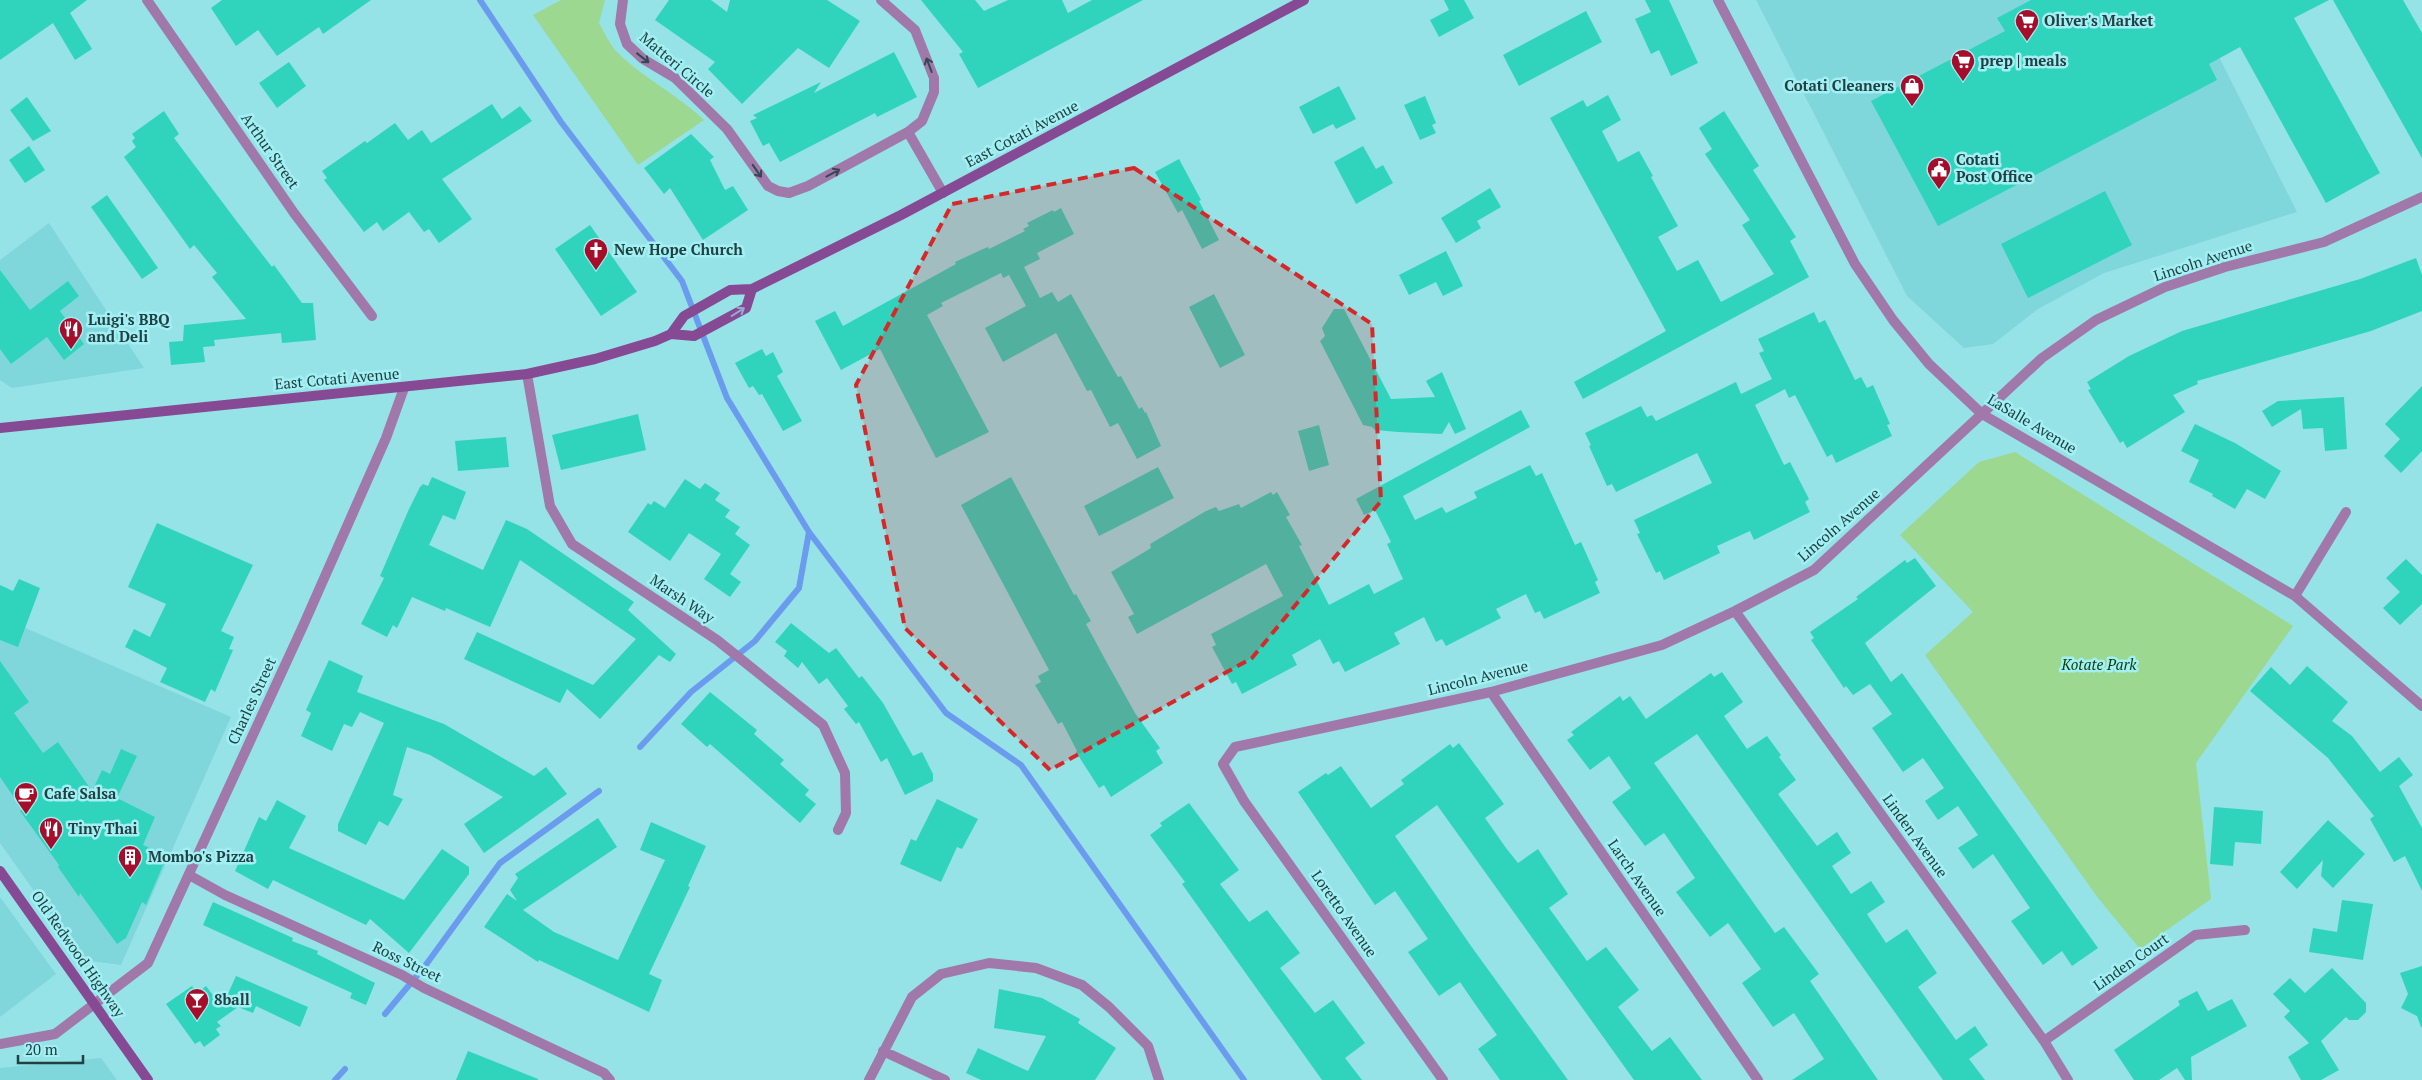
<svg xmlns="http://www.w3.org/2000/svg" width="2422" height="1080" font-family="'PT Serif',serif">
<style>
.built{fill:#7fd7dc}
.green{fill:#9cd88f}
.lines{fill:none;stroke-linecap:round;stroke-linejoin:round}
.stream{stroke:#6a9bee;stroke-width:6}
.building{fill:#30d4bc}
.street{stroke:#a178aa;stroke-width:10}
.secondary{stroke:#864993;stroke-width:10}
.oneway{stroke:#334852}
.oneway2{stroke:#97adcd}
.marked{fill:#d62828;fill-opacity:0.2;stroke:#d62828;stroke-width:4;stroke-dasharray:10 6;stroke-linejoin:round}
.labels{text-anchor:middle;stroke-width:5;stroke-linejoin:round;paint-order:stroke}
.poi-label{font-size:15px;font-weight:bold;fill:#204042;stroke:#a2f0f4;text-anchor:start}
.street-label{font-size:15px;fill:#204042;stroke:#a2f0f4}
.park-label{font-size:15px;font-style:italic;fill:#0e3c02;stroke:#a2f0f4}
</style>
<rect width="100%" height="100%" fill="#95e3e7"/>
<path class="built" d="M1756 0H2268L2208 35 2297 212 2104 273 2038 309 1993 344 1964 348 1907 296Z
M49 223 144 368 12 388 0 380V260Z
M0 617 231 717 121 965 83 960 0 843Z
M0 897 56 974 0 1017Z
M101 1058 117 1080H0V1068Z"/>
<path class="green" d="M561 0H605L599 23C604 32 609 42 615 50 641 77 677 94 704 120L638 165 533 15Z
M2015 452 2293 626 2196 763 2211 899 2140 949 2098 898 1925 655 1973 612 1900 535 1979 462Z"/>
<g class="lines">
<path class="stream" d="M480 0 561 122 682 281 727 398 809 532 946 713 1021 765 1244 1080
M640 747 691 692 755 641 799 588 809 532
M385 1014 425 966 500 863 599 791
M335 1080 345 1069"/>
</g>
<path class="building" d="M0 0H87L70 13 92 49 75 60 53 23 0 60Z
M222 0H371L323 34 319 27 277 56 258 30 236 46 211 8Z
M669 0H711L727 12 730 0H827L860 21 829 68 798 48 742 104 708 69 715 62 655 20Z
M921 0H975L984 11 1008 0H1062L1068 13 1092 0H1143L978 88 959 54 963 52Z
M1444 0H1464L1474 18 1439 37 1430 20 1449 10Z
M1645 0H1669L1698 63 1671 76 1659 50 1651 54 1635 19 1651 12Z
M2031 0H2329L2294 18 2380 173 2326 203 2240 47 2209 64 2217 80 1938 226 1871 101 2005 31 1997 18Z
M2333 0H2403L2422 33V158Z
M1586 11 1602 42 1519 86 1503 55Z
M894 52 917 97 877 117 875 113 780 162 769 143 763 146 750 121 757 118 753 115 821 82 814 93Z
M289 62 306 86 277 108 259 83Z
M1339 86 1356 119 1336 129 1333 124 1313 134 1299 107Z
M1608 95 1621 120 1602 131 1618 162 1639 151 1653 176 1651 177 1678 226 1658 237 1677 271 1698 260 1721 302 1774 274 1742 225 1750 220 1705 154 1712 149 1699 128 1724 111 1759 166 1753 170 1796 237 1790 241 1809 277 1583 399 1574 382 1666 331 1550 118 1583 100 1587 107Z
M1425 96 1436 123 1432 125 1436 133 1420 140 1404 105Z
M27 97 51 131 33 141 10 110Z
M492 104 502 119 520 106 532 121 442 179 472 219 439 243 429 229 424 232 409 212 383 231 377 222 364 232 324 180 327 178 322 171 365 141 367 143 395 123 408 140 422 130 431 143Z
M164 111 179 134 174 138 238 223 272 267 274 265 302 303H313L316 340 282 343 281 333 214 340 215 346 203 347 205 362 171 365 169 342 183 341 184 325 246 319 212 277 217 273 194 245 190 249 124 157 136 147 132 141 135 138 132 134Z
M691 134 714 157 710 160 725 190 733 186 748 210 703 240 670 188 664 194 644 168Z
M29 146 45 170 25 183 9 160Z
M1363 146 1376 169 1383 165 1393 183 1356 204 1334 162Z
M1179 159 1201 200 1199 201 1219 240 1202 249 1182 210 1178 213 1155 172Z
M1490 188 1501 207 1477 221 1481 228 1456 243 1441 218Z
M2105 191 2132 245 2028 298 2001 244Z
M107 195 158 268 142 279 91 207Z
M1061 208 1074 234 1037 253 1040 259 1024 267 1040 298 1052 292 1058 302 1071 294 1118 377 1121 376 1139 409 1142 407 1145 413 1146 412 1161 446 1137 459 1118 423 1110 427 1091 390 1087 391 1056 333 1003 362 985 328 1026 306 1009 275 1003 278 1001 273 941 303 943 306 927 315 989 432 936 458 880 349 841 370 815 321 835 311 843 326 956 264 955 262 983 249 988 247 989 249 1025 231 1023 229 1029 226 1027 223 1053 210 1054 212Z
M590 225 637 292 601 316 555 249Z
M1446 251 1463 286 1443 296 1436 282 1409 295 1399 275Z
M2416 258 2422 275V311L2371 331 2197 381 2198 384 2173 395 2185 412 2127 448 2123 441 2120 443 2088 390 2091 389 2087 382 2129 356 2182 331 2360 279Z
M0 270 30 310 68 281 79 296 60 311 84 344 64 360 47 337 11 364 0 349Z
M1214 294 1245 355 1220 368 1189 307Z
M1334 309H1344L1391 399 1435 397 1426 381 1442 372 1466 429 1455 434 1449 422 1442 434 1398 432 1375 430 1372 427 1363 425 1320 341 1325 336 1322 328Z
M1814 312 1819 323 1825 320 1855 380 1861 377 1867 388 1873 385 1890 424 1887 425 1892 436 1836 463 1832 454 1827 457 1795 395 1789 398 1785 389 1755 405 1784 465 1790 462 1809 499 1805 502 1810 512 1754 540 1750 531 1717 546 1720 553 1664 580 1660 571 1656 573 1637 534 1640 533 1634 520 1712 483 1697 453 1616 492 1612 484 1607 486 1589 446 1591 445 1585 433 1641 406 1647 417 1652 415 1656 421 1736 382 1741 394 1772 379 1759 353 1764 351 1758 339Z
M762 349 766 356 773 352 783 372 777 376 802 421 783 431 762 394 759 395 753 386 749 388 735 363Z
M2422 386V451L2401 473 2384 456 2400 439 2385 424Z
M2344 397 2347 449 2325 451 2323 428 2303 429 2301 409 2272 427 2262 411 2278 401Z
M1521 410 1530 427 1403 496 1415 520 1442 507 1446 513 1477 498 1474 492 1530 465 1536 476 1542 473 1575 545 1581 542 1598 580 1595 582 1600 593 1544 619 1540 611 1535 613 1526 594 1496 609 1501 618 1446 646 1442 639 1436 642 1424 617 1394 633 1400 644 1345 672 1339 661 1333 664 1320 639 1292 655 1297 665 1242 694 1236 682 1232 684 1212 647 1216 645 1211 634 1283 596 1266 564 1137 634 1128 617 1134 614 1111 572 1151 548 1150 544 1206 511 1216 507 1219 511 1239 504 1241 508 1271 492 1273 495 1277 492 1290 515 1286 517 1302 545 1299 546 1329 605 1369 584 1374 594 1403 579 1387 544 1391 542 1375 510 1364 515 1356 499Z
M638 414 646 450 561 470 552 435Z
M2195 424 2235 443 2281 471 2265 499 2247 489 2235 509 2212 496 2213 494 2189 482 2199 460 2181 451Z
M1319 425 1329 465 1309 471 1298 431Z
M506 437 509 467 458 471 455 441Z
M1158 467 1174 498 1099 536 1084 506Z
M432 477 466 492 455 520 443 515 429 545 483 570 506 520 527 529 634 602 628 610 676 654 670 662 659 655 600 719 567 689 560 703 464 659 477 632 593 685 636 639 520 560 490 627 446 608 445 611 412 597 397 628 393 625 387 637 361 624 384 578 380 576 409 509 420 487 423 484 428 486Z
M1011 477 1074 595 1076 594 1091 621 1086 624 1106 661 1135 713 1160 748 1156 751 1163 763 1111 797 1104 785 1099 788 1076 752 1077 751 1062 722 1058 724 1035 685 1041 682 1038 676 1049 670 961 505Z
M685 479 700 489 705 483 720 493 715 500 730 510 725 517 740 527 735 534 750 545 730 574 741 582 730 597 704 579 721 554 689 533 670 561 628 532 648 503 651 505 654 501 665 508Z
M157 523 253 565 221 631 234 637 229 649 233 650 215 692 211 689 205 702 160 682 167 668 125 647 134 629 150 637 166 604 128 587Z
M1915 558 1936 586 1865 643 1891 682 1902 673 2098 948 2072 966 2062 951 2043 965 2011 921 2030 908 1993 854 1973 869 1958 848 1978 835 1958 806 1938 820 1925 801 1944 788 1923 758 1903 772 1872 728 1892 714 1870 684 1853 695 1846 686 1844 688 1811 640 1814 638 1810 632 1858 599 1856 597 1905 560 1907 563Z
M2406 559 2422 575V604L2400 625 2383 608 2400 592 2386 578Z
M19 579 40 588 18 647 0 640V585L13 591Z
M791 623 829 653 836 648 859 678 862 676 883 703 913 756 922 752 933 774V781L905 795 887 758 881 762 859 722 856 724 844 709 848 706 827 678 819 684 802 662 798 668 784 656 787 651 775 642Z
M329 660 363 676 357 692 444 724 534 776 546 767 567 794 484 853 464 824 503 797 430 755 407 747 393 795 403 799 388 826 379 821 366 845 338 831V824L384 723 360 712 352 727 344 724 332 751 301 736 311 713 306 710Z
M0 661 29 702 14 713 43 753 58 742 92 791 102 770 110 774 121 749 137 756 117 798 155 817 143 845 167 856 146 905 142 902 126 938 117 944 80 893 79 897 58 867 59 865 20 811 22 809 0 777Z
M2307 666 2348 702 2332 721 2352 736 2380 772 2399 757 2413 775 2399 786 2422 828V891L2405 856 2394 862 2370 819 2374 816 2328 758 2250 691 2271 667 2290 685Z
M1722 672 1743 702 1724 716 1747 749 1767 736 1781 755 1779 757 1796 780 1778 794 1817 846 1837 832 1851 853 1832 866 1851 894 1871 881 1885 902 1867 914 1886 943 1907 929 1937 973 1918 987 1956 1040 1975 1026 1988 1045 1969 1059 1985 1080H1943L1697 734 1654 763 1775 933 1784 927 1819 974 1810 981 1878 1080H1792L1824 1059 1794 1013 1773 1027 1742 983 1761 969 1728 923 1710 937 1676 892 1695 878 1664 833 1645 846 1612 802 1631 788 1609 756 1590 770 1567 740 1574 735 1571 732 1620 696 1623 701 1630 696 1646 719 1711 673 1714 677Z
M710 692 757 730 754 734 784 760 780 764 809 790 805 795 816 804 800 823 710 744 707 747 681 724Z
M1459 743 1504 804 1485 818 1506 848 1518 863 1538 849 1568 894 1549 908 1572 940 1587 961 1606 947 1639 990 1618 1007 1652 1051 1670 1037 1702 1080H1634L1437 805 1395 836 1471 946 1568 1080H1500L1478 1049 1497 1035 1475 1004 1460 982 1439 996 1408 952 1428 939 1395 891 1375 905 1298 792 1326 773 1328 775 1341 766 1371 808 1404 784 1401 780 1450 744 1453 748Z
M937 799 978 819 962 849 957 847 941 882 900 864 911 839 916 841Z
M277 800 306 816 289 848 404 900 442 849 469 867V874L409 953 370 919 366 925 273 880 268 889 235 871 259 817 266 821Z
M1189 803 1239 870 1220 884 1249 922 1267 910 1300 953 1280 968 1315 1013 1333 1000 1365 1043 1345 1058 1362 1080H1322L1182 884 1185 882 1150 835 1162 826 1160 823Z
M2214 807 2263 811 2261 844 2235 842 2233 866 2210 864Z
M598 818 617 847 523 910 554 932 618 960 665 860 640 850 651 822 706 846 688 886 690 887 649 974 662 980 649 1012 539 960 538 962 484 927 507 894 517 901 510 890 518 878 515 874Z
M2328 820 2365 854 2333 888 2321 876 2323 860 2297 889 2280 872Z
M2342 900 2373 904 2363 960 2309 952 2313 928 2337 932Z
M213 902 293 938 292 941 318 951 317 954 375 983 366 1005 350 998 352 993 203 925Z
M2422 966V1027H2421L2417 1016 2401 1008 2408 994 2400 973Z
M2332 968 2366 1003V1012L2358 1020H2349L2346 1017 2321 1041 2339 1070 2321 1080H2301L2288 1057 2309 1043 2284 1017 2290 1011 2273 994 2290 978 2305 993Z
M236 976 308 1007 300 1027 256 1006 253 1013 238 1007 217 1022 221 1026 216 1029 220 1035 204 1047 200 1041 195 1044 166 1004 192 986 197 993 206 986 222 1007Z
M999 989 1042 998 1080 1019 1078 1023 1116 1048 1095 1080H981L966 1073 978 1048 1028 1071 1046 1036 994 1028Z
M2197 991 2208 1011 2232 999 2247 1026 2191 1057 2192 1080H2185L2177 1068 2159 1080H2134L2114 1050 2180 1005 2178 1001Z
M468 1051 538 1079V1080H456Z"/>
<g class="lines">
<path class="street" d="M147 0 294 213 372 316
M623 0 620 24 627 44 643 59 675 78 727 129 768 186 778 191 789 193 808 186 908 132 922 121 934 92V78L915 30 881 0
M1718 0 1855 264 1893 320 1929 364 1982 414 2295 596 2422 706
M908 132 943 193
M527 374 550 506 572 544 717 640 823 725 845 773 846 813 838 830
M2295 596 2346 512
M1735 611 2044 1041 2068 1080
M1491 692 1758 1080
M189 875 225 895 402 975 424 988 604 1073 610 1080
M2044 1041 2195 935 2245 930
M0 1044 55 1034 148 963 303 626 386 438 404 388
M883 1051 945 1080
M869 1080 912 997 941 974 989 963 1036 968 1082 985 1109 1007 1148 1046 1159 1080
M1443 1080 1244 801 1223 764 1235 747 1491 692 1662 645 1735 611 1814 570 2042 358 2096 320 2165 287 2225 267 2324 242 2422 197"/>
<path class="secondary" d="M671 334 684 316 730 290 752 289 901 215 1304 0
M0 428 527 374 595 359 655 341 671 334 694 336 746 308 752 289
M0 871 148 1080"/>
</g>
<defs><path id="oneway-shaft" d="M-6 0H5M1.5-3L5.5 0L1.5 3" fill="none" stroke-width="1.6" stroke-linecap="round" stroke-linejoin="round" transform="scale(1.25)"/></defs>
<g class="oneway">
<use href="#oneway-shaft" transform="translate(643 58) rotate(38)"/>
<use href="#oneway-shaft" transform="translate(929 65) rotate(-111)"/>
<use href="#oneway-shaft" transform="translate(757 171) rotate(55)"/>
<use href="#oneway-shaft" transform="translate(833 173) rotate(-28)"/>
</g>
<use class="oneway2" href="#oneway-shaft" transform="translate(738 312) rotate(-32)"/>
<path class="marked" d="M1134 168 1372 324 1381 501 1252 658 1050 770 905 628 856 385 952 204Z"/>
<defs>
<g id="supermarket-pin" transform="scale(1.25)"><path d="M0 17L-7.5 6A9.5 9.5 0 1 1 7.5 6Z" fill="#a60d2b" stroke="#a2f0f4"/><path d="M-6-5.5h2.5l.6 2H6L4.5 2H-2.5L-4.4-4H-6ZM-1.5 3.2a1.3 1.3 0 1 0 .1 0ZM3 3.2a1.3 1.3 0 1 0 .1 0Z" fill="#fff"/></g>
<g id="shop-pin" transform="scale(1.25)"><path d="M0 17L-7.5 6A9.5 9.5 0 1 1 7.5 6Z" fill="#a60d2b" stroke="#a2f0f4"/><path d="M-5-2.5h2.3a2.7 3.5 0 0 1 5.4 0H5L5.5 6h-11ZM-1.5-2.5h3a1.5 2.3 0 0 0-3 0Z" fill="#fff"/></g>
<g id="civic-pin" transform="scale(1.25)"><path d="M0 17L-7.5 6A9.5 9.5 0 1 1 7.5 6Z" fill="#a60d2b" stroke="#a2f0f4"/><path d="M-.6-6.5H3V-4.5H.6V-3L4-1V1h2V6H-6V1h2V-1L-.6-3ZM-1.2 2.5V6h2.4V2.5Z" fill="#fff"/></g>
<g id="church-pin" transform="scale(1.25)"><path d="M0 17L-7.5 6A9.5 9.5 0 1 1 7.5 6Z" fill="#a60d2b" stroke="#a2f0f4"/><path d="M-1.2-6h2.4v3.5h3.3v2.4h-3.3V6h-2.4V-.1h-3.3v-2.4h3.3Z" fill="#fff"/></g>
<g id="restaurant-pin" transform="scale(1.25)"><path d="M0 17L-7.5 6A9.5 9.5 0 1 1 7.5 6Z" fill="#a60d2b" stroke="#a2f0f4"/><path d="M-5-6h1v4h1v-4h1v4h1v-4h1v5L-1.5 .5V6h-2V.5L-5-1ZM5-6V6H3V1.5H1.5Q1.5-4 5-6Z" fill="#fff"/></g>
<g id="cafe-pin" transform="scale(1.25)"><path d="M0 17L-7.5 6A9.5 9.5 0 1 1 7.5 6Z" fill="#a60d2b" stroke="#a2f0f4"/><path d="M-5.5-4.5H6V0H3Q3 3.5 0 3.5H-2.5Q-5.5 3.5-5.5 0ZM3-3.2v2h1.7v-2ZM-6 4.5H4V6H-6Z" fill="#fff"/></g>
<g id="building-pin" transform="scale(1.25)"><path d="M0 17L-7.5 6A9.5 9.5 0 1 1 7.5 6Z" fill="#a60d2b" stroke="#a2f0f4"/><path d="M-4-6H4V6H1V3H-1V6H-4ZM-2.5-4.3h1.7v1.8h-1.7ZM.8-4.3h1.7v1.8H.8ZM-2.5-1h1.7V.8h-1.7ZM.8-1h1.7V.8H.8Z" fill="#fff"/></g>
<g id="bar-pin" transform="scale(1.25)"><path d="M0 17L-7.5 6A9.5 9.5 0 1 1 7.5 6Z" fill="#a60d2b" stroke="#a2f0f4"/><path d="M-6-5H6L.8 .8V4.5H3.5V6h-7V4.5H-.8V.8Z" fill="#fff"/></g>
</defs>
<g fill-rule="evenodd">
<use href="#supermarket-pin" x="2027" y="21"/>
<use href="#supermarket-pin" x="1963" y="61"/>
<use href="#shop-pin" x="1912" y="86"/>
<use href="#civic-pin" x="1939" y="169"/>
<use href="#church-pin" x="596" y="250"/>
<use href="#restaurant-pin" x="71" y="329"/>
<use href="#cafe-pin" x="26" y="794"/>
<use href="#restaurant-pin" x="51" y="829"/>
<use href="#building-pin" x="130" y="857"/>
<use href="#bar-pin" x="197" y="1000"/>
</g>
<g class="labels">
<g class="poi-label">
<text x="2044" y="26">Oliver's Market</text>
<text x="1980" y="66">prep | meals</text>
<text x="1894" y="91" text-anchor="end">Cotati Cleaners</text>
<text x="1956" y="165">Cotati<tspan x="1956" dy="17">Post Office</tspan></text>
<text x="614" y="255">New Hope Church</text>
<text x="88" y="325">Luigi's BBQ<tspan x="88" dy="17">and Deli</tspan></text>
<text x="44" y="799">Cafe Salsa</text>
<text x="68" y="834">Tiny Thai</text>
<text x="148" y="862">Mombo's Pizza</text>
<text x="214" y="1005">8ball</text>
</g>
<g class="street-label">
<text transform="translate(677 65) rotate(40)" y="5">Matteri Circle</text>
<text transform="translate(1022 134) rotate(-28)" y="5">East Cotati Avenue</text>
<text transform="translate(270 151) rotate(55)" y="5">Arthur Street</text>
<text transform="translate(2203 261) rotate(-18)" y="5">Lincoln Avenue</text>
<text transform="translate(337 379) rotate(-5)" y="5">East Cotati Avenue</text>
<text transform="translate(2032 424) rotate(31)" y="5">LaSalle Avenue</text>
<text transform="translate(1839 525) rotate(-41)" y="5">Lincoln Avenue</text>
<text transform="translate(682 599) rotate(34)" y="5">Marsh Way</text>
<text transform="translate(1478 678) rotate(-14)" y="5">Lincoln Avenue</text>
<text transform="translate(252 701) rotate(-65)" y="5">Charles Street</text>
<text transform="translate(1915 836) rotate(54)" y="5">Linden Avenue</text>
<text transform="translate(1637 878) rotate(55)" y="5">Larch Avenue</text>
<text transform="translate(1344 914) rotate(55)" y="5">Loretto Avenue</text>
<text transform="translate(78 954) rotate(55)" y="5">Old Redwood Highway</text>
<text transform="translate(407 962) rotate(26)" y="5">Ross Street</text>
<text transform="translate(2131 962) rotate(-35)" y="5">Linden Court</text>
</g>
<g class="park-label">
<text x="2099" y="670">Kotate Park</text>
</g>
</g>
<path d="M18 1055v8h65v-8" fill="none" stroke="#204042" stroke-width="2.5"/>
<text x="25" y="1055" font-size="15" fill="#204042" stroke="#a2f0f4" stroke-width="4" paint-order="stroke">20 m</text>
</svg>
